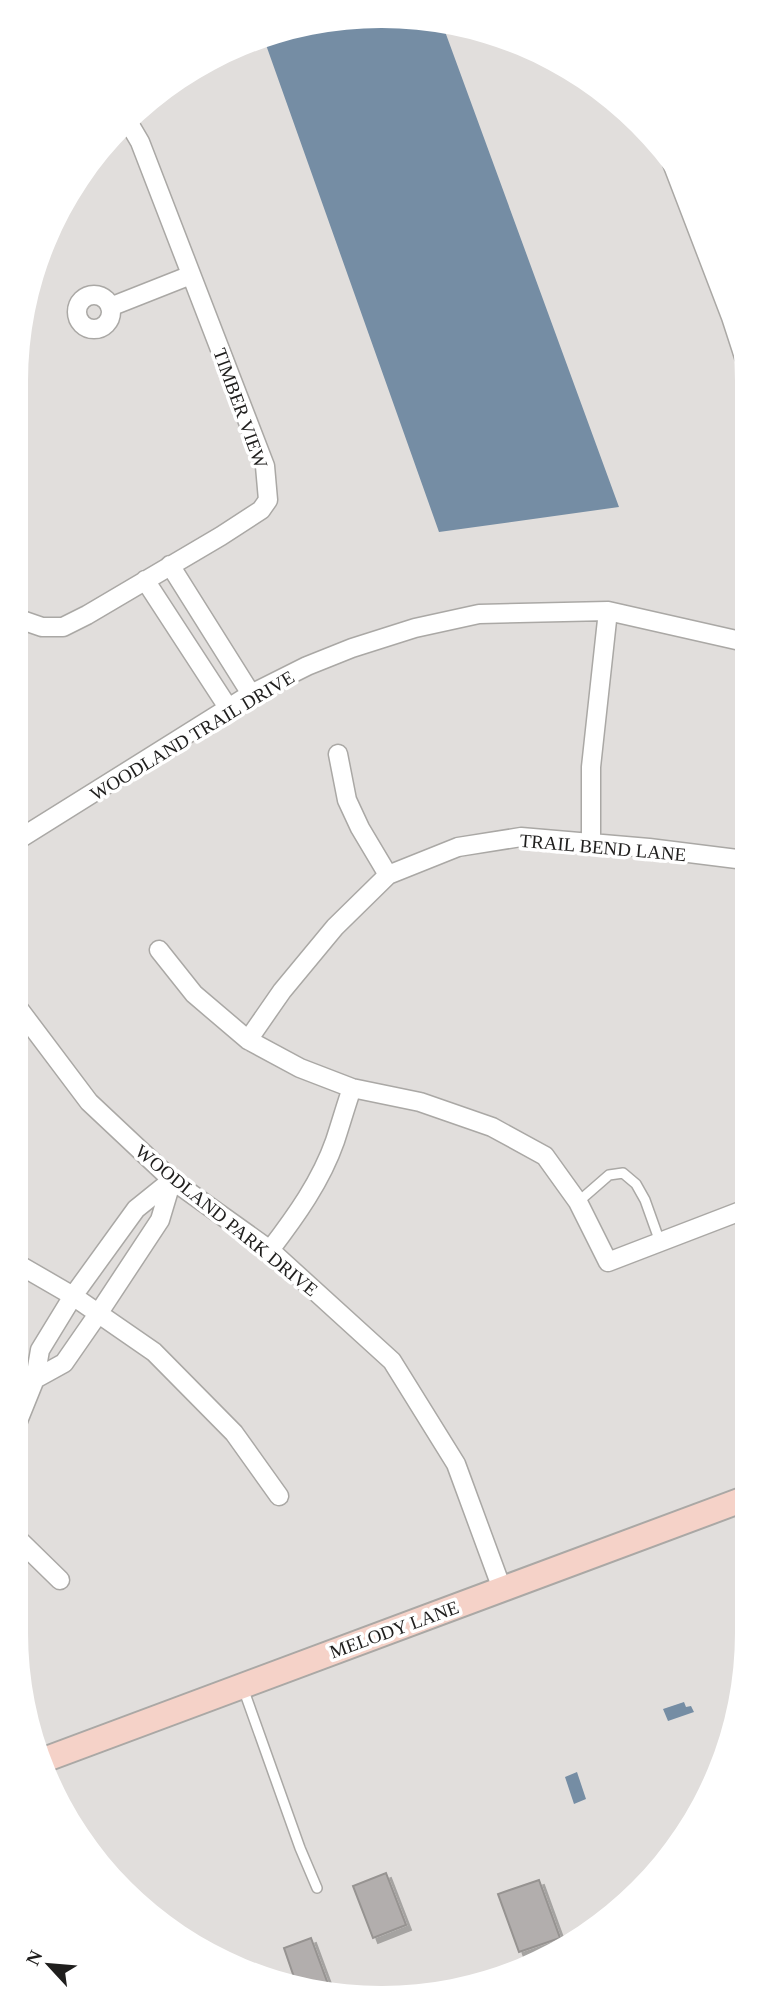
<svg xmlns="http://www.w3.org/2000/svg" width="763" height="2014" font-family="Georgia,serif">
<style>
.water{fill:#758da4}
.building{fill:#b2aead;stroke:#969391;stroke-width:2;filter:url(#shadow)}
.lines{fill:none;stroke-linecap:round;stroke-linejoin:round}
.lane-casing{stroke:#aaa8a5;stroke-width:12}
.street-casing{stroke:#aaa8a5;stroke-width:21}
.secondary-casing{stroke:#aaa8a5;stroke-width:28}
.lane{stroke:#fff;stroke-width:9}
.street{stroke:#fff;stroke-width:18}
.secondary{stroke:#f5d2c8;stroke-width:24}
.labels{text-anchor:middle;stroke-width:7;stroke-linejoin:round;paint-order:stroke}
.street-label{font-size:19px;fill:#1f1e1d;stroke:#fff}
</style>
<defs>
<filter id="shadow"><feDropShadow dx="5" dy="5" stdDeviation="0" flood-color="#0004"/></filter>
</defs>
<rect width="100%" height="100%" fill="#e1dedc"/>
<path class="water" d="M334 19 443 26 619 507 439 532 265 42Z
M684 1702 686 1707 691 1706 694 1712 668 1721 663 1709Z
M577 1772 586 1799 574 1804 565 1777Z"/>
<path class="building" d="M386 1873 406 1925 373 1938 353 1886Z
M539 1880 560 1938 519 1952 498 1894Z
M311 1938 332 1995 296 1983 284 1948Z"/>
<g class="lines">
<g class="lane-casing">
<path id="lane" d="M578 1202 609 1175 623 1173 636 1184 645 1200 660 1242
M243 1688 300 1848 317 1888"/>
</g>
<g class="street-casing">
<path id="street" d="M672 163 731 317 744 357
M77 312a17 17 0 1 1 34 0a17 17 0 1 1-34 0Z
M110 307 191 275
M170 565 251 694
M145 580 229 709
M16 618 42 627H63L87 615 221 536 261 510 268 500 265 466 140 142 130 125
M338 754 347 800 360 828 388 875
M16 841 251 694 307 666 352 648 415 628 479 614 608 611 745 642
M591 844V767L608 611
M159 950 194 994 248 1040 300 1068 352 1088 420 1102 492 1127 545 1156 578 1202 608 1262 746 1209
M16 1005 89 1102 172 1180 270 1250 392 1361 456 1464 502 1589
M248 1040 282 991 335 927 388 875 458 847 521 837 649 848 745 860
M270 1250C296 1216 321 1181 335 1141 341 1123 346 1105 352 1088
M16 1263 73 1296 154 1352 234 1433 279 1496
M35 1379 64 1363 98 1314 160 1220 172 1180
M16 1426 35 1379 40 1350 73 1296 136 1209 172 1180
M16 1537 60 1580"/>
</g>
<g class="secondary-casing">
<path id="secondary" d="M41 1761 747 1498"/>
</g>
<use href="#lane" class="lane"/>
<use href="#street" class="street"/>
<use href="#secondary" class="secondary"/>
</g>
<g class="labels">
<g class="street-label">
<text transform="translate(241 408) rotate(70)" y="7">TIMBER VIEW</text>
<text transform="translate(192 735) rotate(-31)" y="7">WOODLAND TRAIL DRIVE</text>
<text transform="translate(603 847) rotate(5)" y="7">TRAIL BEND LANE</text>
<text transform="translate(227 1220) rotate(39)" y="7">WOODLAND PARK DRIVE</text>
<text transform="translate(394 1629) rotate(-20)" y="7">MELODY LANE</text>
</g>
</g>
<path d="M0 0H763V2014H0ZM381 28H382A353 353 0 0 1 735 381V1633A353 353 0 0 1 382 1986H381A353 353 0 0 1 28 1633V381A353 353 0 0 1 381 28Z" fill="#fff" fill-rule="evenodd"/>
<g transform="translate(49 1965) rotate(296)" stroke="#ffffff" stroke-width="5" paint-order="stroke">
<path d="M0-5L12 26L0 18L-12 26Z" fill="#1f1e1d"/>
<text y="-10" font-size="19" font-weight="bold" text-anchor="middle" fill="#1f1e1d">N</text>
</g>
</svg>
